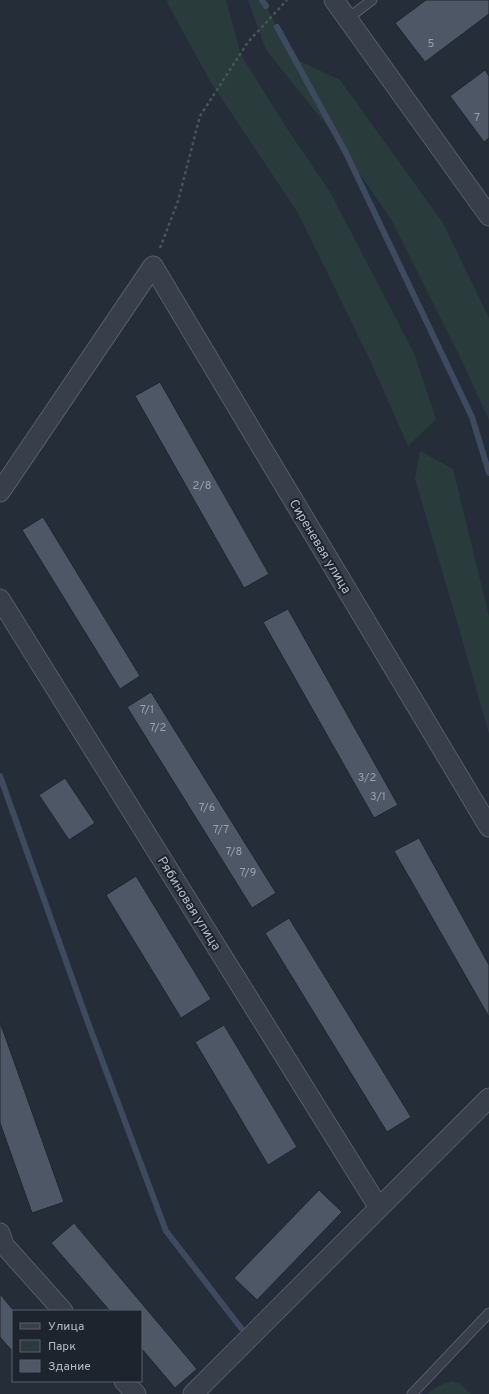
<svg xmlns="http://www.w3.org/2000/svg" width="489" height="1394" font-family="Overpass,sans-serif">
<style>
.green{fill:#2a3b3c}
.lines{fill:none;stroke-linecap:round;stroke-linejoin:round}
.stream{stroke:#3d4a60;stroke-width:6}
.building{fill:#4e5765;stroke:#202630}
.service-casing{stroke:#575d67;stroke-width:11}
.minor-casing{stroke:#575d67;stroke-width:21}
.path{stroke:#475659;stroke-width:2.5;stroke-dasharray:3 3;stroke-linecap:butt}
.service{stroke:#393f4a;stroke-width:9}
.minor{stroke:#393f4a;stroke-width:19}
.labels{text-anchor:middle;stroke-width:4;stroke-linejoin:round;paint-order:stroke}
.number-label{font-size:11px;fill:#9aa1ad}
.street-label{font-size:13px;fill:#b4bac5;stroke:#1e242e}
</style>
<rect width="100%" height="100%" fill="#252d39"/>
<path class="green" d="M167 0H226L241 55 286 127 330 192 414 353 436 419 408 446 369 358 298 213 210 81 168 4Z
M248 0H263L293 58 340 80 443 223 489 318V420L460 357 392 221 328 127 266 50Z
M420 451 453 469 489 616V734L460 632 415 479Z
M452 1381 459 1383 471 1394H428C434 1387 443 1384 452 1381Z"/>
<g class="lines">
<path class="stream" d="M262 0 266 6
M277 27 346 153 472 417 489 473
M0 776 87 1020 166 1231 241 1328"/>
</g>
<path class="building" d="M426 0H489V14L425 62 395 23Z
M485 70 489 76V138L484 142 450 96Z
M160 382 269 574 244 588 135 396Z
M43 517 140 676 120 689 22 530Z
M288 609 398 805 374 818 263 622Z
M151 692 276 893 252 908 127 707Z
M65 778 95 823 69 840 39 795Z
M419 838 489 965V1017L394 851Z
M136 876 211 999 181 1018 106 895Z
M289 918 411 1117 387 1132 265 933Z
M0 1022 64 1202 32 1213 0 1123Z
M224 1025 297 1147 268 1165 195 1042Z
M319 1190 342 1212 257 1300 234 1278Z
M74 1223 197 1369 175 1388 141 1348V1311H110L51 1243Z
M0 1294 14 1311H13V1352L0 1337Z"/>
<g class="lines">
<g class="service-casing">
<path id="service" d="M347 19 372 0
M412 1394 489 1313"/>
</g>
<g class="minor-casing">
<path id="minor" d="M334 0 489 216
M0 492 153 266 489 827
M0 599 379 1208
M0 1233 4 1245 63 1311
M124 1381 136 1394
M193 1394 489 1098"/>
</g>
<path class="path" d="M160 248 178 201 200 116 248 42 287 0"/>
<use href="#service" class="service"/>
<use href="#minor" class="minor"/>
</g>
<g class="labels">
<g class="number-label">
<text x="431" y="47">5</text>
<text x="477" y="121">7</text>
<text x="202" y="489">2/8</text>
<text x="147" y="713">7/1</text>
<text x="158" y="731">7/2</text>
<text x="367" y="781">3/2</text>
<text x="378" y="800">3/1</text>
<text x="207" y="811">7/6</text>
<text x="221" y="833">7/7</text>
<text x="234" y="855">7/8</text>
<text x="248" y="876">7/9</text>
</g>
<g class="street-label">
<text transform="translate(321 546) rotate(59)" y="5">Сиреневая улица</text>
<text transform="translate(190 903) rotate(58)" y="5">Рябиновая улица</text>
</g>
</g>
<rect x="12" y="1310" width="130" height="72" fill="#1e242e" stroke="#5a606a"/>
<rect x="20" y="1323" width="20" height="6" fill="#393f4a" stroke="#5a606a"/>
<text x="48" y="1330" font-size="12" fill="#b4bac5">Улица</text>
<rect x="20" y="1340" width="20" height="12" fill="#2a3b3c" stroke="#5a606a"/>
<text x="48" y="1350" font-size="12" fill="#b4bac5">Парк</text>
<rect x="20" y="1360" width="20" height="12" fill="#4e5765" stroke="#5a606a"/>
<text x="48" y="1370" font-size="12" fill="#b4bac5">Здание</text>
</svg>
